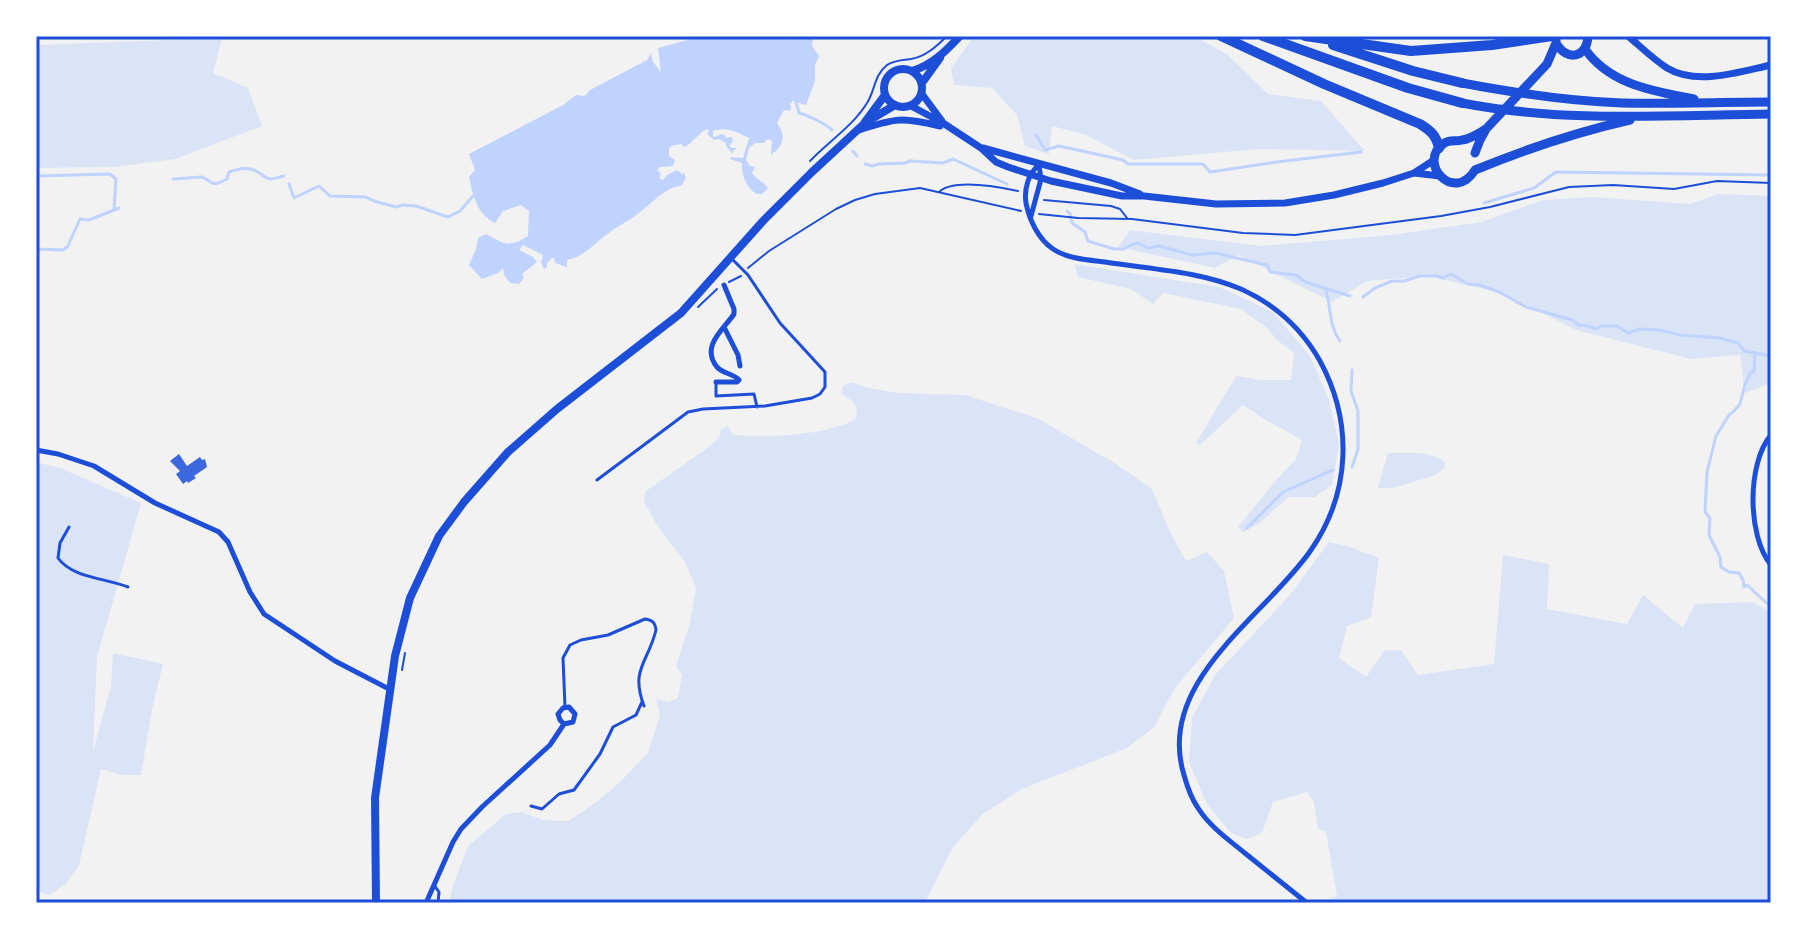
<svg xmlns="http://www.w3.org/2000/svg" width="1807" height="939" font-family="'Noto Serif',serif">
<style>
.green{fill:#dbe4f7}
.water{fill:#bfd3fe}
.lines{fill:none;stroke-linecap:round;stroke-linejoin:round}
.stream{stroke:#bfd3fe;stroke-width:3}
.building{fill:#3d67dc}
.path{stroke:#1d4ed8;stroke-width:2}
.service{stroke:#1d4ed8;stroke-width:3}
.minor{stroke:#1d4ed8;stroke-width:5}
.tertiary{stroke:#1d4ed8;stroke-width:7}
.secondary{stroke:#1d4ed8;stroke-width:7}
.primary{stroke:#1d4ed8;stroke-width:8}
.trunk{stroke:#1d4ed8;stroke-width:9}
.motorway{stroke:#1d4ed8;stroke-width:10}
.neatline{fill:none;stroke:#1d4ed8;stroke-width:3}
</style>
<rect width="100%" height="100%" fill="#f2f2f2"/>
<path class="green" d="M974 36H1194L1228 55 1268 94 1321 101 1365 151 1259 149 1134 160 1086 135 1052 126 1049 154 1025 146 1017 115 992 88 954 85 951 68Z
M222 38 213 73 248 88 262 126 175 159 114 167 36 168V45Z
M1719 194 1771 196V383L1745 393 1740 355 1691 359 1576 330 1502 293 1428 276 1367 281 1332 302 1239 255 1215 268 1118 247 1130 230 1261 246 1391 235 1481 222 1543 200 1593 197 1690 204Z
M1074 264 1219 287 1273 312 1310 356 1329 400 1339 444 1332 485 1315 497H1288L1260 523 1243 532 1238 527 1277 479 1296 459 1302 440 1264 419 1243 405 1200 445 1196 443 1236 376 1261 380H1291L1294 353 1277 340 1266 327 1241 309 1163 293 1153 304 1131 289 1078 277Z
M851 382 869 388 898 393 965 395 1037 418 1116 464 1152 489 1170 532 1186 561 1207 552 1224 571 1234 618 1175 688 1154 727 1127 748 1022 789 983 814 953 847 926 900V903H449L453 885 468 846 506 814 522 812 543 820 568 821 595 803 619 783 648 753 660 715 656 699 668 702 678 698 682 675 676 666 690 623 696 588 685 562 659 528 645 504 644 497 646 491 706 449 719 438 721 429 728 426 732 434C756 440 838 434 856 418 859 404 852 400 841 394L843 386Z
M1388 453C1407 453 1429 450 1445 462L1444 468 1436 475 1393 488H1378Z
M36 462 60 468 141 503 97 657 93 751 111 686 113 653 163 664 152 709 141 775H122L101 769 79 865 67 883 49 895 36 890Z
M1329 542 1347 546 1379 558 1371 617 1347 626 1339 658 1366 677 1385 650H1401L1418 675 1494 664 1503 555 1549 564 1547 609 1627 624 1643 595 1683 628 1695 604 1753 602 1771 612V903H1323L1322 902 1337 896 1326 832 1318 829 1314 802 1307 792 1273 802 1262 833 1246 839 1230 832 1207 804 1189 762 1192 718 1215 675 1289 596Z"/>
<path class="water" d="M702 36H780L788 40 790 36H813L812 46 819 56 815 65V81L806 105 793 101 790 104 791 108 790 111 784 110 777 123C787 135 783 147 771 155L772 141 769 139 766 140 764 143H755L749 148 746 160 750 166 755 167 752 173C757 180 763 181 768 188L762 194H757C747 189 741 175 742 163L730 159 731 157 743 158 749 138C737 132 726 126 713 131V136L715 137 721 134 725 135 726 138 732 137 733 141 729 146 732 148H737L733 151V154L726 146V143L719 139 714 140 707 134 709 131 708 129 703 131 687 146 684 147 681 144 671 146 669 149V156L675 160 673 166 660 167 657 170 661 174 659 178 663 180 667 175 677 170 682 174 684 173 686 178 681 186C667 187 656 199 645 208 635 217 624 223 614 229 597 240 587 256 567 260V267L555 263 554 258H552L547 263V267L544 269 541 262 543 255 523 245 519 250 533 257 537 262 522 274 524 278 519 284 510 283 504 275 503 268 498 273 482 279 469 265 476 249 478 238 486 234C504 244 509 248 528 236L529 211 521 205 503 211 495 223C477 214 473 196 469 177L475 170 469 154 563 105 576 95 585 96 590 90 647 60 651 53 653 62 661 72 658 48Z"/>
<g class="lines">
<path class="stream" d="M796 102 799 113C807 115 826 124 832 130
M1036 135 1045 150 1059 146 1123 160 1128 164H1203L1210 172 1277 162 1361 152
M853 151 857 156
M865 164 872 166 879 164 905 163 910 161 943 163 953 159 1007 184
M36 176 110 174 116 179 114 209
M173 179 202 177C214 182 210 188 227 179L229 172C239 169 248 166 258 172 262 174 264 178 270 179 275 179 279 177 284 176
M289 184 294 198 319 186 330 196 366 197 374 201 396 207 403 205 416 206 448 217 460 211 473 196
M1484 203 1534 188 1556 172 1771 175
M1067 211 1070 214 1072 223 1085 232 1088 241 1114 249H1124L1133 244 1138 243 1148 248 1159 246 1192 255 1215 253 1267 265 1270 272 1296 275 1305 282 1350 296
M36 249 63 250 68 246 80 219 89 220 119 208
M1325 288C1332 307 1328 325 1340 341
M1363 297 1375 288 1392 281H1404L1420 276H1437L1443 278 1451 274 1468 284 1480 285 1499 292 1526 307 1573 320 1578 325 1588 326 1596 329 1601 326H1617L1628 333 1639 329 1659 330 1680 335 1720 338 1738 343 1744 351 1771 356
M1755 352 1754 372H1751L1745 384 1740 404 1734 411 1729 415 1716 436 1707 472 1705 512 1710 518 1709 535 1720 557 1721 567 1729 572 1739 573 1743 580 1744 587 1747 585 1771 607
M1352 467 1358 449V411L1351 391 1352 370
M1247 528 1283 492 1333 470"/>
</g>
<path class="building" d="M179 454 187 466 200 457 202 460 205 459 207 467 194 476 196 478 188 483 187 481 183 484 176 474 180 471 170 461Z"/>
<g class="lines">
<path class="path" d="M810 161C828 142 853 126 867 103 875 91 874 75 887 65 894 60 902 60 911 59 925 57 937 46 947 36
M939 192C954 178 999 187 1018 191
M1044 200 1111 206 1120 209 1127 218
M1039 214 1078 218 1132 219 1243 233 1295 235 1441 216 1490 207 1569 187 1613 185 1674 189 1717 181 1771 183
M748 268 769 251 836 209 855 200 875 194 920 188 1021 211
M729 282 741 276
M698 307 717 289
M402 670 405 653"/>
<path class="service" d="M716 382V396L754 394 757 407
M597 480 688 412 703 409 765 406 812 398 820 394 825 387V372L780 323 748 275 731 258
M69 527 60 543 58 558C72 578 106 578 128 587
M565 707 563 658 570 645 581 640 608 635 645 619C652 620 655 622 656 630 648 663 630 669 644 706
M531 806 542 809 559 794 574 790 600 754 613 727 636 715 642 702
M434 885 439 892 438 903"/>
<path class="minor" d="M1039 165C1028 173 1024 190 1026 203 1029 219 1038 239 1053 249 1068 259 1088 260 1105 262 1149 269 1199 271 1241 289 1274 304 1302 329 1320 361 1353 422 1351 492 1311 550 1265 617 1155 681 1184 775 1187 786 1191 798 1198 808 1210 827 1229 840 1246 854 1266 870 1287 887 1307 903
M1031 216 1041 179 1039 165
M724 327 738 355 740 366
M716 382H737L739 380C733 373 723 374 717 367 700 346 724 329 734 314V309L724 285
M1771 435C1747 463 1747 536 1771 565
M36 450 58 454 94 466 155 503 219 532 228 542 250 592 264 614 335 661 389 689
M426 903 453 842 461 829 482 807 550 745 564 724 573 722 575 714 569 707 563 708 558 714 560 720 564 724"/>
<path class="tertiary" d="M1628 36C1641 47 1653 59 1667 68 1697 86 1739 72 1771 65"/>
<path class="secondary" d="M922 94 942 121
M911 106 943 123 981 148 996 162 1008 167 1051 181 1122 196H1144L1216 204 1285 203 1334 195 1383 183 1414 173 1434 160
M859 130C896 118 902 117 940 126
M983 148 1111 183 1140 194
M1414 173 1440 176"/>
<path class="primary" d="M884 88a19 19 0 1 1 38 0a19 19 0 1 1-38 0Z
M912 71C932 65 946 51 960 36
M922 83 940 58
M865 122 885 95
M376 903 375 798 395 656 410 598 439 536 464 502 508 452 557 409 681 313 763 221 812 172 865 123 895 105"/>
<path class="trunk" d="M1556 43C1567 62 1587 58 1588 36
M1585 49C1610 85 1654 91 1694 99
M1462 83C1515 93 1568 101 1622 103 1672 104 1721 102 1771 102
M1462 103C1564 123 1668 115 1771 114
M1486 129C1479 133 1470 139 1462 140 1455 142 1450 139 1443 144 1417 163 1454 204 1475 170 1526 149 1577 132 1630 120
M1475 153 1480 140 1486 129 1547 64 1556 43V36"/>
<path class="motorway" d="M1221 36 1324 84 1420 124C1431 131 1436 135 1439 148
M1263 36 1408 88 1462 103
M1305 36 1411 51 1492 45 1552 36
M1333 45 1413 71 1462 83"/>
</g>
<rect width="1807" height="939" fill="none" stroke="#ffffff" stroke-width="76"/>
<rect x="38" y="38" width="1731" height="863" class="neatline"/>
</svg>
